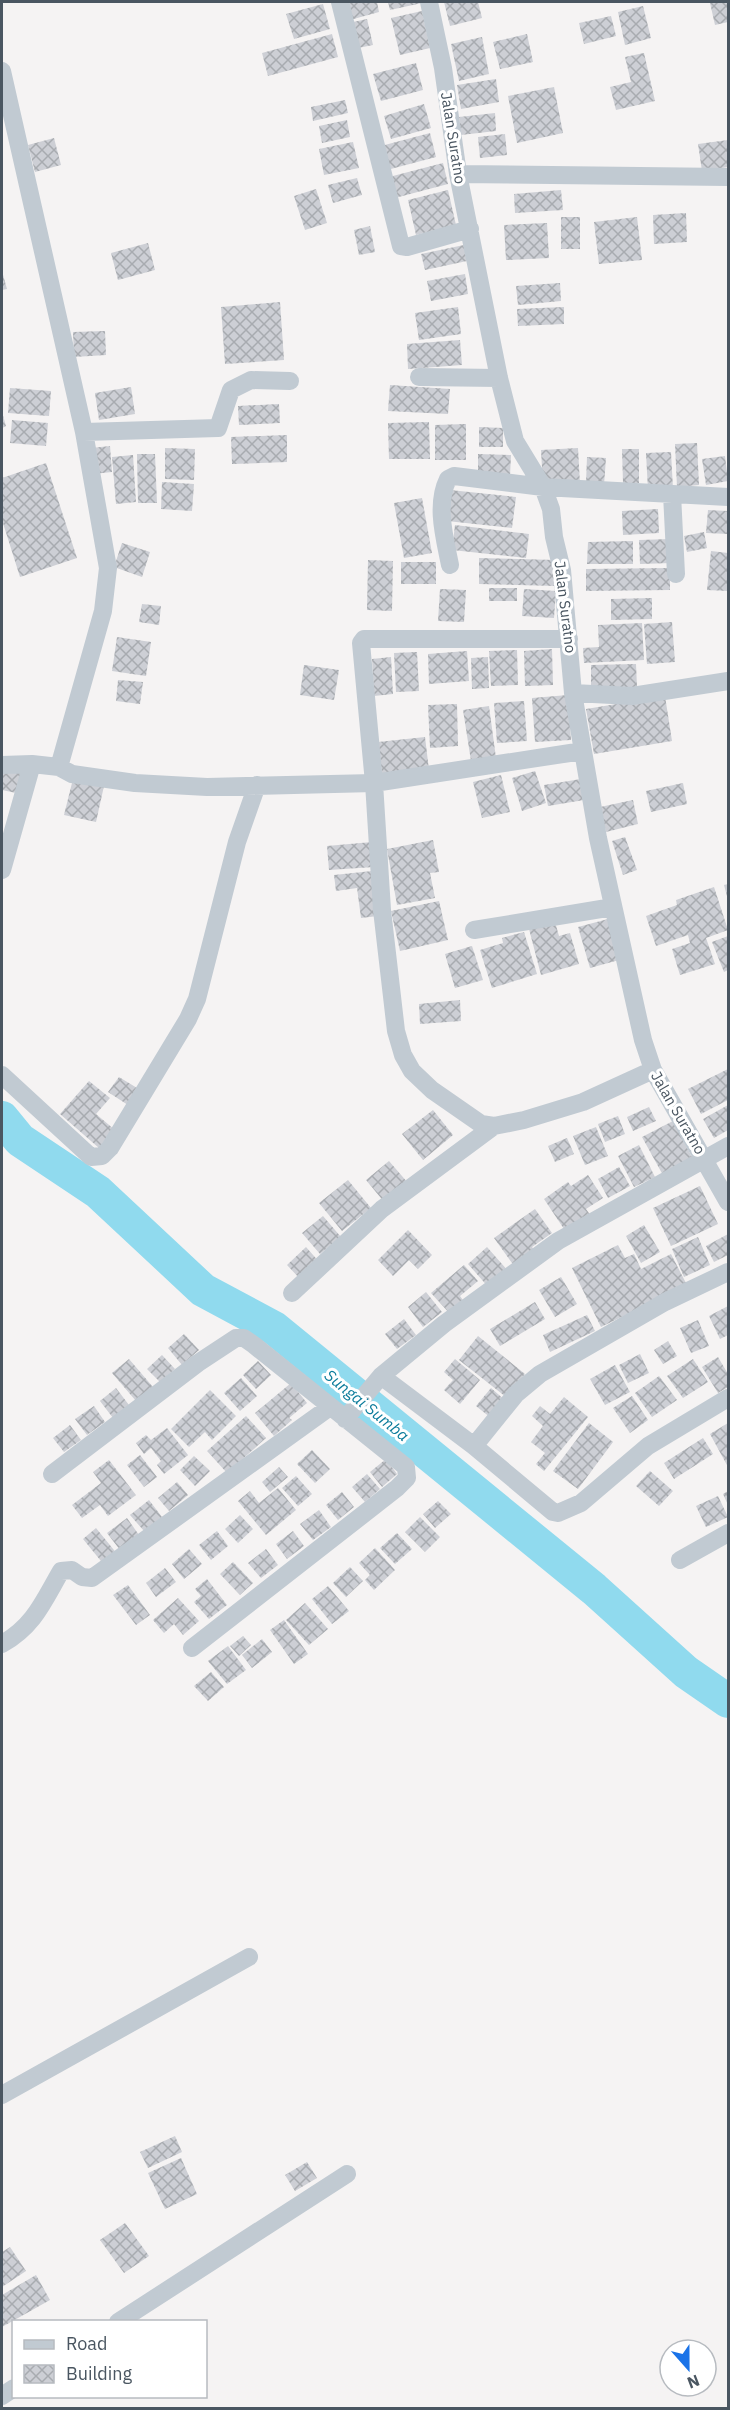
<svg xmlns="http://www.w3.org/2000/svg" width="730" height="2410" font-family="'IBM Plex Sans',sans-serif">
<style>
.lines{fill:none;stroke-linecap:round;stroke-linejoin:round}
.river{stroke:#90daee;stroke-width:34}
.building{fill:url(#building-cross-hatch)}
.street{stroke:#c1cad2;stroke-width:18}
.labels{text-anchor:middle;stroke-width:6;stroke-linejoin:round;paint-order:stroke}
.street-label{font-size:15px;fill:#4a5661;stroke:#fff}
.water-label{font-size:16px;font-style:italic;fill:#0c7c9b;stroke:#fff}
</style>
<defs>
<pattern id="building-cross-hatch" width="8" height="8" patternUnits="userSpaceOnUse" patternTransform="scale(1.5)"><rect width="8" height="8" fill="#cdcfd5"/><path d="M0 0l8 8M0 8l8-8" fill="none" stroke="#a8abb0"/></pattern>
</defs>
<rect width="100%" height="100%" fill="#f5f3f3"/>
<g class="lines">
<path class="river" d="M2 1118 20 1140 98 1192 203 1290 274 1328 594 1589 686 1672 728 1701"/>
</g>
<path class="building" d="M344 2H377L379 12 350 20Z
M388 2H422V3L390 10Z
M444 2H478L482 18 450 26Z
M716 2H728V22L715 25 710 3Z
M323 4 330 29 294 39 286 14Z
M643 6 651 38 625 45 618 12Z
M422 11 430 48 400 55 391 18Z
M611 16 616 36 584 44 579 23Z
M367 19 373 45 358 48 353 22Z
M332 34 338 57 268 76 262 53Z
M527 34 533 62 500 69 493 42Z
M482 37 489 74 459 81 451 44Z
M644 53 655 101 616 110 610 87 631 82 625 57Z
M416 63 423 90 381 101 373 74Z
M496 79 499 102 461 109 457 85Z
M554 87 563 133 517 143 508 96Z
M345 100 348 113 313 121 311 107Z
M424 104 431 128 391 139 384 116Z
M495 113 496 131 461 135 459 117Z
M347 120 350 137 322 143 319 126Z
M430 133 436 157 387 170 381 146Z
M505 134 507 155 480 158 478 137Z
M54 138 61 165 35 172 28 145Z
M728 140V167L702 171 698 144Z
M353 142 359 168 324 175 319 149Z
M443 163 448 184 395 198 389 177Z
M357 178 362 195 333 203 328 185Z
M316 189 327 223 305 230 294 196Z
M448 190 456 225 416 235 408 200Z
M561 190 563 210 515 213 514 194Z
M686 213 687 242 654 244 653 215Z
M561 217H580V249H561Z
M637 217 642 260 599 264 594 222Z
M547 223 549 258 506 260 504 225Z
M370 226 375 252 359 255 354 230Z
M148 243 155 270 118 280 111 253Z
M464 245 467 261 425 270 421 254Z
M2 271 7 289 2 290Z
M465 274 468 294 431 301 427 281Z
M560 283 561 301 518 305 516 286Z
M280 302 284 360 225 364 221 307Z
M458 307 461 334 419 340 415 313Z
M564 307V324L518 326 517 309Z
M105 331 106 355 74 357 73 332Z
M460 340 462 365 408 369 407 344Z
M390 385 450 389 448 414 388 411Z
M131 387 135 414 99 420 95 393Z
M10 388 51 391 49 416 8 413Z
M279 404 280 423 239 425 238 406Z
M2 412 6 426 2 428Z
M12 420 48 423 46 446 10 443Z
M429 422 430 459H389L388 423Z
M466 424V460H435V425Z
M479 427 503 428V447H479Z
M287 435V462L232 464 231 437Z
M697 443 699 485 677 487 675 444Z
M110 446 112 472 93 474 91 448Z
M165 448 195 449 194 480 165 479Z
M578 448 580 484 543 486 541 450Z
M622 449H639V483H623Z
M671 452 673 489 648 490 646 453Z
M137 454H155L157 503H138Z
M478 454 511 455 510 476 478 474Z
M133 455 136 502 116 504 112 457Z
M725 456 728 481 706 485 702 459Z
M587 457 606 458 604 485 586 483Z
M46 463 77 558 20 577 2 520V478Z
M162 482 194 484 192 511 161 509Z
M450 490 516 497 512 528 447 521Z
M422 498 432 553 404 558 394 503Z
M658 509 659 533 623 535 622 511Z
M708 510 728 511V534L706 533Z
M455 525 529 534 526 558 452 550Z
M704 532 707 548 687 552 684 536Z
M671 539 672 563 640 564 639 540Z
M633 541V564H587L588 542Z
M122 543 150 552 142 577 114 567Z
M711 551 728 553V591L707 590Z
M479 558 556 560 555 586 479 584Z
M368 560 393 561 392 611 367 610Z
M401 562H436V584H401Z
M670 568V590L586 591V569Z
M489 588H517V601H489Z
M440 589 466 590 464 622 438 621Z
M524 589 556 591 554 618 522 616Z
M652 598V619L611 620V599Z
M142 604 161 606 159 625 139 622Z
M672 622 675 662 647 664 644 624Z
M642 623 644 660 584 663 583 648 599 647 598 625Z
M117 637 151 642 146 676 112 671Z
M552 649 553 685 525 686 524 651Z
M517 650 518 685 491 686 489 651Z
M467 651 469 681 429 684 428 654Z
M417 652 419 691 396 692 394 653Z
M391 657 393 694 374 696 372 659Z
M488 657 489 688 472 689 471 658Z
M636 664 637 687 591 688V665Z
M304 665 339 670 334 700 300 695Z
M118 680 143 682 140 704 116 701Z
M568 695 571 740 535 742 532 698Z
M665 696 672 741 594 754 586 709Z
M524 701 527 741 497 743 494 703Z
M457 704 458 746 430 748 428 705Z
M489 706 496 758 471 761 463 710Z
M425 737 429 770 382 775 378 742Z
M2 766 25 769 21 794 2 790Z
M535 771 546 803 522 811 512 778Z
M501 775 510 812 482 818 473 782Z
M73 779 104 786 96 822 64 815Z
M581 779 584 800 548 806 544 785Z
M683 783 687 804 651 812 646 791Z
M633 800 638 824 606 832 600 807Z
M625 837 637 870 623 875 612 841Z
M433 840 439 872 430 873 435 898 397 905 387 849Z
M372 842 374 867 329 870 327 846Z
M372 871 378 916 361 918 357 888 336 891 334 875Z
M728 884V900L724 885Z
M714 887 728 930 706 938 715 964 680 975 672 949 690 943 688 935 656 946 646 916 677 905 676 900Z
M439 901 448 940 400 951 391 911Z
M608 919 619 960 590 968 578 927Z
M555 922 559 936 570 933 579 964 541 975 529 929Z
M524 932 537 974 492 988 480 950 503 943 502 938Z
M728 936V970L724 972 712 942Z
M472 946 483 980 455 988 445 954Z
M460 1000 461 1021 420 1024 419 1004Z
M728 1069V1100L701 1114 688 1089Z
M119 1077 142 1091 131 1107 108 1092Z
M89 1081 110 1098 96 1114 115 1130 99 1148 60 1114Z
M728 1105V1130L714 1138 703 1119Z
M649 1107 656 1121 633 1131 627 1117Z
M433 1110 453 1135 423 1160 402 1134Z
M618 1116 625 1134 605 1142 598 1124Z
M673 1121 694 1161 664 1177 642 1137Z
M596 1127 608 1156 585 1165 573 1136Z
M567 1138 574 1154 555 1162 548 1146Z
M639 1145 655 1177 634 1187 618 1156Z
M389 1161 408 1183 385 1203 366 1180Z
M619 1167 630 1186 608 1198 598 1179Z
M588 1175 603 1198 586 1209 591 1216 566 1232 544 1199 568 1182 571 1186Z
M348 1180 371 1208 342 1231 319 1203Z
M700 1186 718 1224 671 1246 653 1208Z
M535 1209 552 1233 532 1247 538 1255 517 1270 494 1238Z
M323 1216 341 1237 320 1254 302 1233Z
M644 1225 660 1252 641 1263 626 1236Z
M408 1230 432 1255 418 1269 409 1260 393 1276 378 1260Z
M728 1234V1255L714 1262 706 1246Z
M698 1237 710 1265 684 1277 672 1249Z
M618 1245 625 1258 634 1254 641 1269 671 1254 687 1285 601 1327 572 1268Z
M306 1247 321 1264 302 1281 287 1265Z
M487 1247 509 1272 490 1289 468 1264Z
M464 1265 478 1281 460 1296 465 1303 451 1315 431 1293Z
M561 1277 577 1304 555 1317 539 1290Z
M426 1292 442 1312 423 1327 408 1307Z
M535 1302 545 1319 500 1346 490 1329Z
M728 1306V1335L720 1339 709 1316Z
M587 1315 595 1331 550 1352 543 1335Z
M404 1319 416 1335 397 1349 385 1334Z
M698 1320 709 1346 691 1353 680 1328Z
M184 1334 199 1350 182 1365 168 1348Z
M478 1336 525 1374 506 1397 459 1360Z
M668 1341 677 1356 663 1364 654 1350Z
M640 1354 649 1373 628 1383 619 1365Z
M162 1355 175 1369 160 1382 147 1369Z
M718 1357 728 1374V1387L718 1393 702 1367Z
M129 1359 153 1387 136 1401 112 1373Z
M455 1359 480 1380 460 1404 444 1390 453 1380 444 1372Z
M693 1359 708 1382 683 1398 667 1376Z
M258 1361 271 1375 256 1389 243 1375Z
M615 1365 630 1392 605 1405 590 1379Z
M659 1376 677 1400 652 1417 635 1393Z
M241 1378 257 1396 240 1411 224 1393Z
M291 1383 307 1403 289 1418 292 1420 274 1436 255 1413Z
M116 1388 129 1405 113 1418 100 1401Z
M491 1388 506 1401 491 1418 476 1406Z
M210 1390 236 1416 212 1440 205 1432 189 1447 171 1429Z
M632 1396 648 1420 630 1433 613 1408Z
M564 1397 588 1417 544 1471 536 1464 545 1453 531 1442 543 1426 532 1416 540 1406 550 1414Z
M94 1406 105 1422 87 1435 75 1419Z
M246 1416 266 1438 227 1473 207 1451Z
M589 1423 613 1442 578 1489 553 1471Z
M728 1423V1467L710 1434Z
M70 1425 81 1440 64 1452 53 1438Z
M167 1428 188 1455 164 1474 157 1465 161 1461 151 1448 144 1454 136 1443 146 1435 151 1440Z
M703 1438 713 1454 674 1479 664 1463Z
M312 1450 330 1469 315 1483 297 1464Z
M140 1455 157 1477 144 1487 127 1465Z
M194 1456 210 1471 195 1486 180 1470Z
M386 1459 397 1474 382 1487 370 1472Z
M109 1460 136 1495 108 1516 100 1505 82 1518 72 1505 101 1483 93 1472Z
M279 1467 288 1477 270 1492 262 1482Z
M650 1471 673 1491 659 1506 636 1486Z
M367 1474 380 1489 365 1502 352 1487Z
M296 1476 312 1494 298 1506 282 1488Z
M177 1482 188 1495 169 1511 158 1498Z
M278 1488 296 1510 266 1535 238 1501 250 1491 259 1503Z
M728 1491V1505L723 1494Z
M342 1492 354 1507 338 1520 326 1505Z
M718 1496 728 1517 706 1527 696 1506Z
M149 1500 162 1517 144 1531 130 1515Z
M438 1501 451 1514 435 1528 423 1514Z
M319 1510 331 1527 313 1540 300 1524Z
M240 1515 253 1529 238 1543 225 1529Z
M420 1517 440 1537 425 1552 405 1532Z
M127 1518 139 1535 120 1550 107 1533Z
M96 1528 118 1555 105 1566 83 1539Z
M217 1531 228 1546 211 1560 199 1545Z
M293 1531 304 1546 287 1559 276 1544Z
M397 1533 412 1549 395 1564 380 1548Z
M375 1548 395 1570 374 1590 365 1580 370 1575 359 1563Z
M189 1549 202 1564 184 1579 172 1564Z
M266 1549 278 1565 261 1578 248 1563Z
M233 1562 253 1583 240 1595 220 1574Z
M350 1567 363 1581 346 1597 333 1583Z
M165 1568 176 1582 156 1597 146 1583Z
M207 1579 227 1605 209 1619 194 1602 201 1596 195 1589Z
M128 1585 150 1615 136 1625 113 1595Z
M328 1586 349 1611 332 1624 312 1599Z
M178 1598 199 1621 183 1635 174 1624 164 1633 153 1620Z
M305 1603 328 1629 309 1645 286 1620Z
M284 1620 308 1654 294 1664 270 1630Z
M243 1636 251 1645 239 1656 230 1646Z
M262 1639 272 1652 252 1668 242 1655Z
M228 1646 246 1670 227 1684 208 1661Z
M211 1672 224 1687 208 1701 194 1686Z
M175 2136 182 2152 148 2168 140 2152Z
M181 2158 197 2194 165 2209 148 2173Z
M307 2162 317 2178 295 2191 285 2175Z
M125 2223 149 2256 124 2273 100 2240Z
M10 2247 26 2271 2 2287V2252Z
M36 2275 50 2300 2 2327V2295Z"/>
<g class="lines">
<path class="street" d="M340 2 401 246 407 247 470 229
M429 2 443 68 458 174 499 378 515 441 543 487 551 509 554 537 562 570 573 693 598 838 643 1040 653 1070 728 1202
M2 71 84 432 108 568 103 611 59 767
M458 174 728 177
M419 377 499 378
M84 432 218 428 231 390 251 380 290 381
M672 494 676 574
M450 565C445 539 435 505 448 479L454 476 543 487 728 497
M569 639H364L361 643 374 783 382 910 396 1031 403 1055 412 1071 432 1090 481 1124 494 1126 524 1120 583 1102 653 1070
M573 693 632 696 728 681
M2 765 32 764 59 767 72 774 135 783 207 787 374 783 583 751
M2 870 32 764
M474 930 613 907
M2 1075 91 1157 102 1156 110 1148 188 1019 197 999 237 842 257 785
M292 1293 382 1209 494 1126
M381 1376 474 1446 553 1512 558 1513 581 1503 648 1446 728 1398
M345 1419 381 1376 444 1324 558 1241 728 1146
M474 1446 516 1394 540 1374 665 1302 728 1272
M52 1474 198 1363 236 1338H244L254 1345 406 1467 407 1478 397 1488 192 1648
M680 1560 728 1533
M2 1644C34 1626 43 1602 61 1571L72 1570 82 1577 92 1578 330 1407
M2 2095 249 1957
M118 2322 347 2174
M2 2396 14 2388"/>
</g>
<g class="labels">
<g class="street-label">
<text transform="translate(453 138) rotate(81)" y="5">Jalan Suratno</text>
<text transform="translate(565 607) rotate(83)" y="5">Jalan Suratno</text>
<text transform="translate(678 1113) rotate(60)" y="5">Jalan Suratno</text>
</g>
<g class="water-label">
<text transform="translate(367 1405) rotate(39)" y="6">Sungai Sumba</text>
</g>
</g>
<rect width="730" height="2410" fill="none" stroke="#4a5661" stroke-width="6"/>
<rect x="12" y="2320" width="195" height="78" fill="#ffffff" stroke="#b7bbc0" stroke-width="1.5"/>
<rect x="24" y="2340" width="30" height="9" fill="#c1cad2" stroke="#b7bbc0" stroke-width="1.5"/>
<text x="66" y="2350" font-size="18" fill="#4a5661">Road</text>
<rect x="24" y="2365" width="30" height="18" fill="url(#building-cross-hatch)" stroke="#b7bbc0" stroke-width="1.5"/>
<text x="66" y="2380" font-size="18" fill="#4a5661">Building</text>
<g transform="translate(688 2368) rotate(159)"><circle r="28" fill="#ffffff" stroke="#b7bbc0" stroke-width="1.5"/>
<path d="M0-4.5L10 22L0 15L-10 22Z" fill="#1a73e8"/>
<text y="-9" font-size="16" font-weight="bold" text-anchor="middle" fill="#4a5661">N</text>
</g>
</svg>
